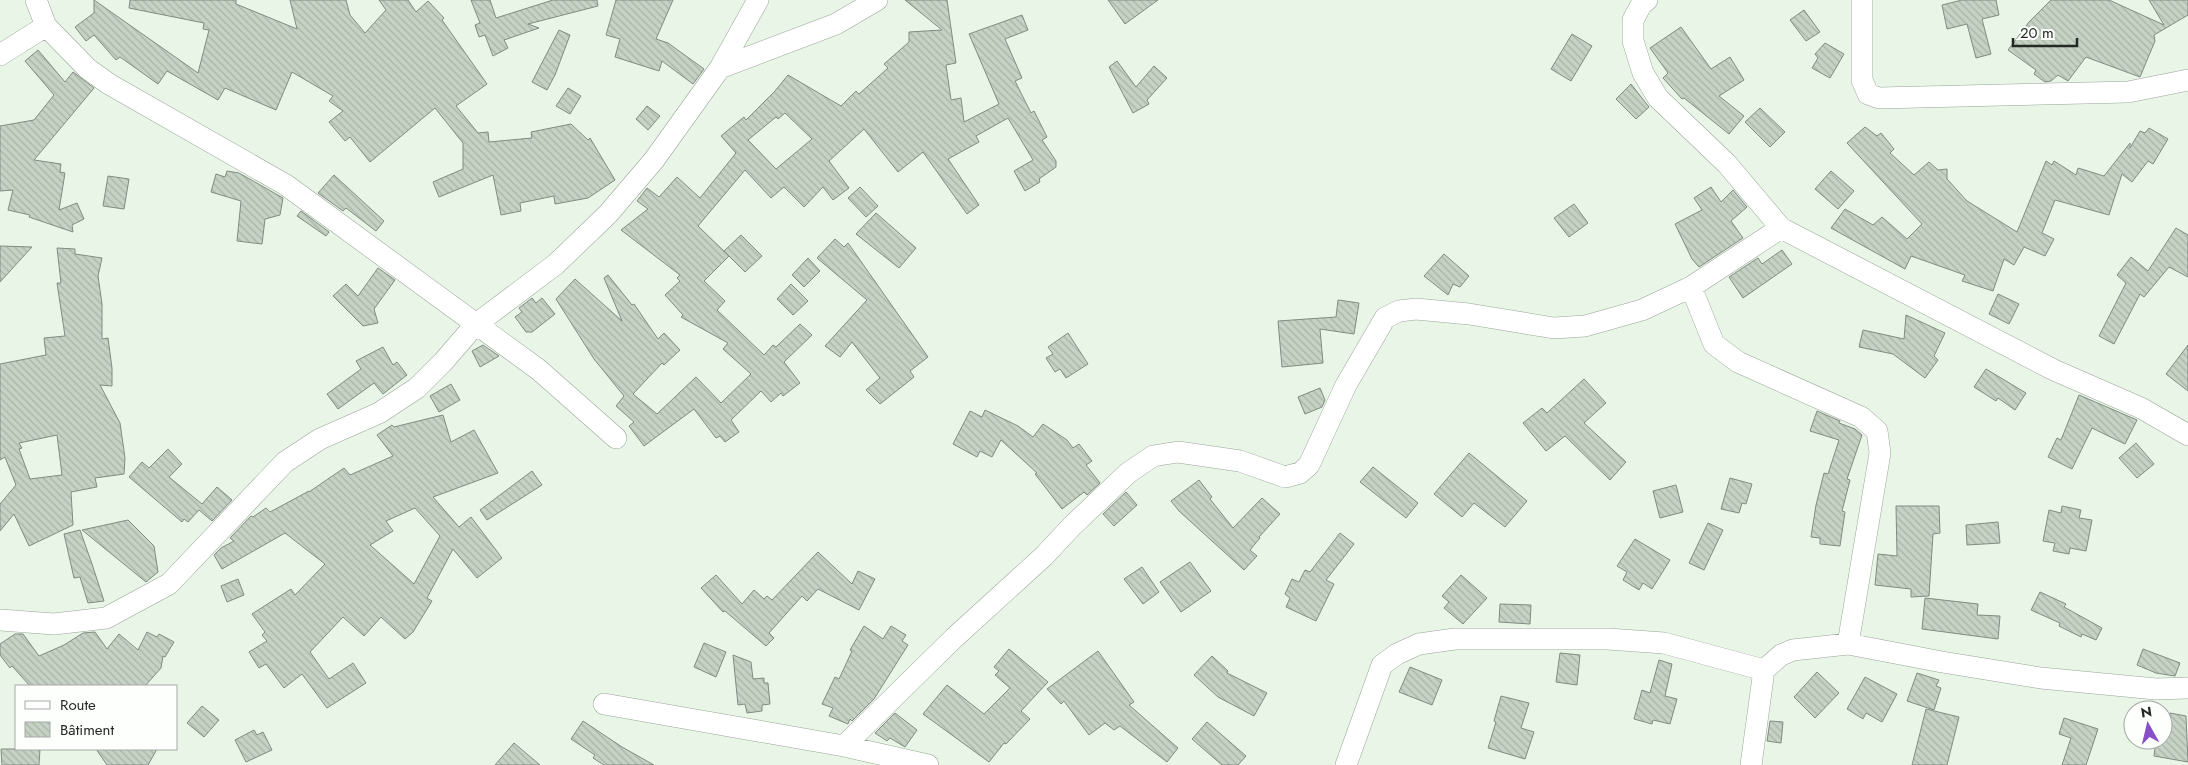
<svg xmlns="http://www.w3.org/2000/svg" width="2188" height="765" font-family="Jost,sans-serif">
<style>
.building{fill:url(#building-back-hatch);stroke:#808c80;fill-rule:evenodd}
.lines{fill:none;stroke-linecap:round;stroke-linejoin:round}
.minor-casing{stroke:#99a598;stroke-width:22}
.minor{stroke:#fff;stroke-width:21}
</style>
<defs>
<pattern id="building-back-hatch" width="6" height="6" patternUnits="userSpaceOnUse" patternTransform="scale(1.25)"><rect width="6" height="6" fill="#c5d2c4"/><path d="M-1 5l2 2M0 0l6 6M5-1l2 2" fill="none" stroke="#a9b4a8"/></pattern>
</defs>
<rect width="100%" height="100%" fill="#e8f5e7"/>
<path class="building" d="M94 0 198 73 209 30 203 29 204 23 129 8 130 0H236V4L297 29 290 0H346L350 15 365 33 386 10 379 0H408L416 12 428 1 444 18 442 20 487 84 456 106 478 133 488 132 489 142 532 138 531 132 571 124 588 140 590 138 615 180 588 198 555 204 554 196 520 203 521 211 501 215 493 175 439 197 433 182 463 169V143L435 108 370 162 350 137 345 141 329 122 343 111 329 101 333 96 292 72 276 110 225 88 218 100 167 71 158 84 120 57 116 60 94 35 86 41 75 27 94 13Z
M471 0H490L496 18 553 0H597L598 6 528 24 539 28 504 40 508 48 493 56 485 35 479 37 475 25 480 23Z
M616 0H673L656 39 668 43 704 69 693 84 662 61 659 71 615 57 620 39 606 35Z
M905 0H947L956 63 946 65 951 100 961 98 964 122 999 104 969 34 1022 15 1028 30 1005 39 1022 78 1015 81 1031 113 1034 111 1047 137 1042 140 1056 161V167L1039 179 1040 182 1025 191 1014 171 1033 160 1008 118 976 136 979 142 948 159 979 205 967 214 923 152 898 172 864 129 829 161 849 188 833 200 823 187 804 207 784 187 771 198 745 170 698 226 729 256 704 281 725 301 717 310 764 355 773 345 776 347 800 324 812 335 784 362 800 383 783 396 781 393 771 402 761 391 731 420 739 432 725 442 720 436 716 438 694 409 644 446 629 426 634 422 616 406 624 396 594 359 556 299 575 279 622 321 604 278 608 275 632 305 634 304 658 339 664 333 680 350 664 365 662 363 633 394 657 414 696 377 721 403 751 374 723 349 728 343 681 317 683 315 665 295 680 281 677 278 680 275 621 230 648 209 637 201 647 188 659 197 677 177 700 198 736 153 721 136 744 117 746 120 775 91 788 75 841 106 856 91 859 94 888 68 884 64 909 42V32L942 30ZM785 113 812 139 776 169 748 140 776 117 778 119Z
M1108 0H1158L1125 24Z
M1962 0H1996L1999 15 1982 19 1991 54 1976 58 1967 24 1947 29 1942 5Z
M2051 0H2109L2164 25 2149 0H2188V15L2154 35 2155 41 2140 77 2086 57 2068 81 2058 75 2051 81 2045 82 2034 74 2036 70 2008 50 2029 22Z
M1804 10 1820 32 1806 41 1790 20Z
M1681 27 1711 69 1730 57 1744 80 1719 96 1744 116 1729 134 1684 98 1682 99 1663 78 1668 73 1650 48Z
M559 30 570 35 555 75 547 90 532 82Z
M1572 34 1592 46 1571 81 1551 69Z
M1825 43 1844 54 1830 78 1812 68 1818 58 1815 54Z
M38 50 65 82 73 72 94 88 34 160 61 164 60 172 65 173 59 210 77 203 84 219 72 225 73 232 29 217 30 215 8 210 13 190 0 191V126L34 120 54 95 25 61Z
M1117 61 1136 87 1154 66 1167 78 1147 100 1149 104 1133 113 1109 67Z
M1631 84 1649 107 1636 119 1616 99Z
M568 88 581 96 570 114 556 106Z
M647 106 660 116 648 130 636 119Z
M1760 108 1785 132 1770 147 1745 122Z
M1865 127 1877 136 1881 133 1894 149 1890 153 1914 175 1929 162 1938 170 1947 169V179L1967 201 2017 232 2046 161 2052 165 2054 161 2076 175 2078 168 2104 176 2130 143V148L2140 131 2145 133 2149 128 2168 139 2153 164 2148 161 2132 182 2122 174 2109 215 2055 200 2042 233 2054 239 2045 256 2024 247 2014 265 2004 259 1993 291 1962 281 1965 275 1911 256 1905 269 1831 228 1845 209 1873 225 1882 217 1907 239 1922 224 1847 143Z
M227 171 239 173 283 198 280 215 265 219 262 244 237 241 241 201 211 192 216 174 225 177Z
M1831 171 1854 191 1838 209 1815 189Z
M334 175 384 221 376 231 346 208 343 211 318 193Z
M108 176 129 179 124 209 103 206Z
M860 187 878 206 866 217 848 198Z
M1711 187 1721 202 1733 190 1747 207 1731 221 1743 238 1699 267 1692 259 1675 224 1702 210 1694 198Z
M1574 204 1588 223 1569 237 1554 218Z
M301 211 329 232 326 236 297 216Z
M876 213 916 248 899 268 856 234Z
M2176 228 2188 235V277L2169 267 2144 297 2140 294 2114 344 2099 336 2126 283 2117 275 2131 257 2148 271Z
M741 235 762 256 745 272 724 251Z
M835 239 844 247 848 243 928 357 910 371 914 377 880 404 866 390 880 378 852 342 840 357 825 346 867 300 817 258Z
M0 246 32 247 0 282Z
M57 248 75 249V254L102 258 98 276 102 304V339L108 338 112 368V386L100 385 120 423 125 458 124 474 95 478 97 487 71 492 73 525 29 546 14 514 0 531V504L16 485 5 457 0 460V364L46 355 44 338 65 336 57 283H61ZM57 435 62 475 30 479 19 449 22 448 19 443Z
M1782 250 1792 264 1743 298 1729 277 1758 258 1762 264Z
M1444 254 1469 276 1460 287 1453 284 1448 295 1424 276Z
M808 258 820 271 804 287 792 275Z
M378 268 395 280 374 309 378 323 363 326 333 296 346 284 358 296Z
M791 284 808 301 793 315 777 299Z
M1998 294 2019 304 2009 324 1989 314Z
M532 298 536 303 542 298 555 314 532 332H526L515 317 522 312 519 308Z
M1338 300 1359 303 1354 334 1320 329 1323 363 1282 367 1278 321 1336 317Z
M1906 315 1945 333 1934 356 1938 360 1925 378 1893 354 1859 347 1863 330 1904 339Z
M1068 333 1088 364 1066 378 1060 369 1055 372 1046 358 1053 354 1048 347Z
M483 345 499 356 480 367 472 351Z
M2188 345V391L2166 374Z
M383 347 393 365 397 362 407 375 383 394 374 383 338 409 327 394 361 369 356 361Z
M1986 369 2026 393 2015 410 1998 398 1996 401 1974 387Z
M1584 379 1606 403 1584 423 1626 462 1610 480 1565 436 1546 451 1523 423 1542 408 1547 413Z
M451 384 460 400 439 412 430 396Z
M1320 388 1325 400 1322 407 1305 414 1298 397Z
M2079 395 2137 420 2125 444 2092 428 2072 469 2048 457 2057 438 2061 440Z
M985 410 1018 426 1033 437 1043 424 1067 440 1073 448 1079 444 1092 461 1086 465 1100 483 1087 495 1084 492 1062 509 1035 474 1037 473 1001 440 992 457 980 451 977 457 953 444 970 411 982 417Z
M1817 411 1840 421 1839 423 1855 429 1862 435 1847 479 1850 480 1842 511 1845 512 1840 546 1820 544V538L1811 537 1816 505 1824 473 1828 474 1839 440 1810 431Z
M443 415 451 442 474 430 498 473 433 497 459 527 471 517 502 558 477 578 453 549 427 598 432 601 413 632 405 639 381 617 364 636 343 617 310 652 329 679 353 663 366 683 327 708 302 674 284 688 266 664 259 668 249 652 267 641 262 635 265 632 252 614 291 589 295 595 325 564 285 533 222 569 214 555 221 548 234 541 230 538 251 516 253 517 266 508 270 512 309 491V492L344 468 350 475 393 456 377 435 392 425 394 427ZM415 508 440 536 414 584 370 545 393 531 386 521Z
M2136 443 2154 464 2137 478 2119 458Z
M168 449 182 464 169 477 202 504 217 487 232 500 212 521 199 510 188 522 184 519 182 522 129 477 142 462 149 468Z
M1469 453 1527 501 1505 527 1474 503 1462 517 1434 494Z
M1373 467 1418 503 1406 518 1360 482Z
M532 471 542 485 487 520 480 510Z
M1730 478 1752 484 1746 504 1742 503 1739 513 1721 509Z
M1199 480 1212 497 1210 499 1233 528 1262 498 1280 514 1259 537 1260 538 1250 550 1257 556 1244 570 1179 511 1171 501Z
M1676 485 1683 512 1660 518 1653 491Z
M1126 492 1137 505 1114 526 1103 514Z
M1896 506H1939L1940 533 1933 534 1929 596 1911 597V589L1875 585 1878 554 1897 556Z
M2062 506 2081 510 2079 518 2092 520 2086 551 2070 548 2069 554 2053 551 2055 543 2043 541 2049 510 2061 513Z
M128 520 154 546 158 572 146 582 82 530Z
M1998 522 2000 543 1967 545 1966 525Z
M1708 523 1723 530 1704 570 1689 563Z
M80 530 92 564 104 601 88 603 80 577 74 578 64 534Z
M1340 533 1354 544 1326 580 1334 584 1316 621 1286 607 1290 598 1285 594 1292 579 1299 582 1305 570 1310 572Z
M1635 539 1670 560 1652 589 1643 583 1639 590 1623 580 1627 572 1617 566Z
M818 552 852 584 858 571 875 579 859 610 818 589 807 601 802 596 769 633 774 638 766 646 725 611 723 612 701 588 716 575 742 604 754 590 764 599 767 596 772 600Z
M1190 562 1211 591 1181 612 1160 582Z
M1142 567 1159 592 1143 604 1124 579Z
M1461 575 1487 598 1463 624 1444 608 1449 602 1442 596Z
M238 579 244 595 227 602 221 586Z
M2040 592 2066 604 2064 607 2102 628 2096 640 2082 634 2081 637 2059 626 2060 623 2031 610Z
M1925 598 1978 604 1977 615 2000 616 1998 639 1922 629Z
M1500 604 1531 605 1530 624 1499 622Z
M864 626 883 639 891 626 906 635 902 641 908 645 874 699 852 721 850 719 848 724 829 716 833 708 822 704 835 677 839 679 852 651 850 650Z
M95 632 107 649 119 634 138 650 147 632 157 637 159 634 174 642 165 657 163 656 161 668 145 686H30L12 666 10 668 0 655V644L15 634H23L39 656 64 645 83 633Z
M704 643 726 652 716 677 694 667Z
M1009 649 1048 682 1021 711 1030 719 1006 744 1004 743 989 762 923 714 947 685 984 714 1010 688 995 675 999 671 994 667Z
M2143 649 2180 663 2175 676 2156 673 2137 665Z
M1098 651 1134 702 1129 705 1178 748 1167 762 1120 726 1114 730 1105 723 1089 735 1064 701 1061 704 1047 689Z
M1560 653 1580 655 1577 685 1556 682Z
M733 655 751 662 753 679 764 678V683H768L770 704 762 705V711L747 713 745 704 738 705Z
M1212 656 1228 671 1227 673 1267 693 1254 716 1218 697 1194 675Z
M1659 660 1672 664 1665 696 1677 699 1670 724 1653 720 1652 724 1634 719 1642 690 1650 693Z
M1410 667 1442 680 1432 705 1399 692Z
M1817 672 1839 693 1815 718 1794 697Z
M1917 673 1939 680 1936 686 1941 688 1934 710 1907 701Z
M1865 677 1897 694 1882 722 1866 713 1863 719 1847 709Z
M1501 696 1529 703 1521 728 1534 732 1525 759 1488 748 1496 722 1494 721Z
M202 706 219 720 204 737 187 723Z
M1926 709 1959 717 1947 765H1912Z
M895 713 917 730 905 747 890 738 887 741 875 733Z
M2170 713 2186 716 2188 762 2154 756 2156 740H2163V718L2169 719Z
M2064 718 2098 729 2086 765H2062L2071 738 2059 734Z
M583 721 622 747 654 765H604L593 758 595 755 571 739Z
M1770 721 1783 722 1781 743 1767 741Z
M1207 722 1246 756 1238 765H1222L1192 739Z
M254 730 257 735 263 732 272 750 246 762 235 740Z
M514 743 540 765H495Z
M1 749H40L39 765H2Z
M96 749H157L148 765H107Z"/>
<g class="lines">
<g class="minor-casing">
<path id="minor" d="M36 0 46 26 88 69 109 84 286 185 539 370 616 438
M1647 0 1641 5 1633 20V41L1643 73 1658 98 1727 164 1781 228 2054 370 2141 408 2188 435
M1862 0V80L1868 94 1879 98 2128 92 2188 80
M0 55 46 26
M720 68 836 24 877 0
M1691 287 1714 344 1738 362 1861 417 1877 431 1880 453 1848 644
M0 620 54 624 106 618 169 584 285 462 320 439 379 413 417 388 443 362 475 325 556 264 608 214 654 160 720 68 758 0
M604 704 844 746 928 765
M844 746 954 638 1044 556 1072 526 1128 473 1153 456 1178 452 1240 461 1285 477 1300 473 1309 465 1346 385 1385 318 1399 311 1416 309 1469 314 1554 328 1585 326 1642 310 1691 287 1781 228
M1346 765 1382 665 1397 654 1419 644 1455 639H1608L1664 643 1764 670
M1751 765 1764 670 1781 655 1793 650 1848 644 1942 662 2041 678 2156 689 2188 688"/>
</g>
<use href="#minor" class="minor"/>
</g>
<rect x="15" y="685" width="162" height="65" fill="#fcfffc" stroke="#a6a9a6"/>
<rect x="25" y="701" width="25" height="8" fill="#ffffff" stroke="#a6a9a6"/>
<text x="60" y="710" font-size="15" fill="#252924">Route</text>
<rect x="25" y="722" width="25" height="15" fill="url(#building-back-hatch)" stroke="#a6a9a6"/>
<text x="60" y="735" font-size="15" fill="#252924">Bâtiment</text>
<g transform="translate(2148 725) rotate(352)"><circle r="24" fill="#fcfffc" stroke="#a6a9a6"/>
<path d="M0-4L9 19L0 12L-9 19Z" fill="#864fc7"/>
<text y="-8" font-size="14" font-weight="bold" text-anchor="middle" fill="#252924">N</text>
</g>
<path d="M2013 38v8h64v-8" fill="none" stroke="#252924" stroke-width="2.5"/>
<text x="2020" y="38" font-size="15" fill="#252924" stroke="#fcfffc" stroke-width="4" paint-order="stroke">20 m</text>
</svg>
